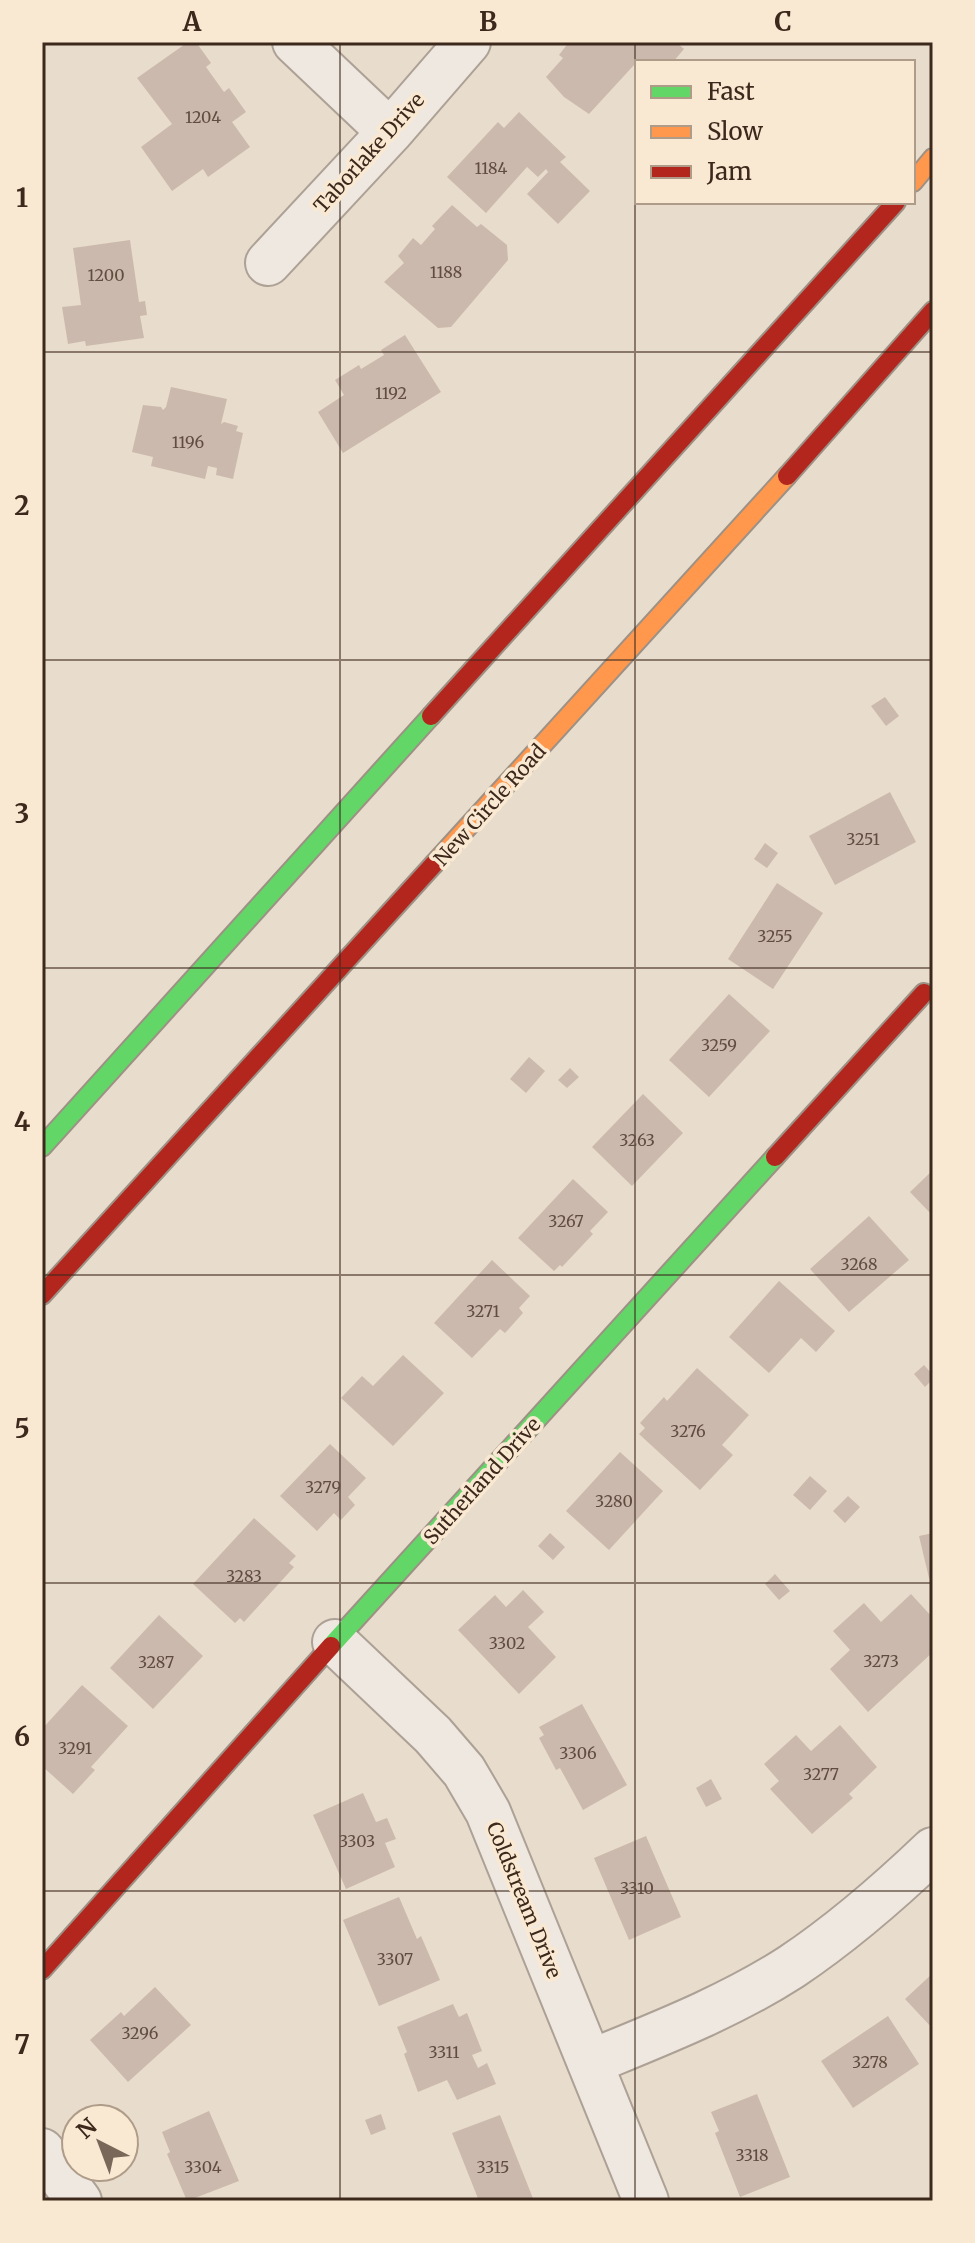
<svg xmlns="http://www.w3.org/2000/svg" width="975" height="2243" font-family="Merriweather,serif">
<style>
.building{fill:#ccb9ad}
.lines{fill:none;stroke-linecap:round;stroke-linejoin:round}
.street-casing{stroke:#ada196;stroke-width:48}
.fast-casing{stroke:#9d9185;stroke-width:22}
.slow-casing{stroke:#9d9185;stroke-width:22}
.jam-casing{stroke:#9d9185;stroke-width:22}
.street{stroke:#efe8e0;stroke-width:44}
.fast{stroke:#63d668;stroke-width:18}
.slow{stroke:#ff974d;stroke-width:18}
.jam{stroke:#b3261e;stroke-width:18}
.grid{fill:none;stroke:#3d281c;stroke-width:2;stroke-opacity:0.55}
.labels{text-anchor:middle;stroke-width:7;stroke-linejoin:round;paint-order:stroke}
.number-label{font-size:16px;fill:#614c40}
.street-label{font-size:20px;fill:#3d281c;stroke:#fae9d2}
.neatline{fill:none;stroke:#3d281c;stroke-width:3}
.grid-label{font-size:26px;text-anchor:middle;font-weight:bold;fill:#3d281c}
</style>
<rect width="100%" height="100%" fill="#e8dccc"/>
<path class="building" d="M188 42H196L211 63 206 67 224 92 229 88 246 112 232 122 250 147 208 177 203 169 172 191 141 147 172 124 137 78Z
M569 42H676L684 49 673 62H637V67L634 65 589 114 564 97 546 77 563 58 559 55Z
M519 112 566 157 560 162 590 191 558 224 527 194 548 172 546 169 538 177 527 167 486 213 447 177 498 122 504 128Z
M452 205 477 227 481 224 507 245 508 260 451 327 438 328 384 282 404 263 398 256 413 238 421 245 435 229 432 226Z
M130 240 139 302 145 301 147 315 140 316 144 338 86 346 85 341 68 344 62 307 81 305 73 248Z
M405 335 441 392 343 453 318 412 344 395 335 380 359 365 361 369 384 355 381 350Z
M171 387 227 399 221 424 224 422 238 426 236 431 243 433 233 479 216 475 217 468 208 466 205 479 151 466 153 457 132 452 143 405 161 407 163 410 166 407Z
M885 697 899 716 886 726 871 706Z
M890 792 916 842 835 885 809 836Z
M765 843 778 853 767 868 754 859Z
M777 883 823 913 773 989 728 959Z
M729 994 770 1031 709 1097 669 1060Z
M529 1057 545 1071 526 1093 510 1079Z
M570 1068 579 1077 567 1088 558 1080Z
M643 1094 683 1133 632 1186 592 1147Z
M933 1170V1216L910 1192Z
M573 1179 608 1212 590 1231 593 1234 562 1267 560 1265 554 1271 518 1238Z
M869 1216 909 1260 849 1312 810 1269Z
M492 1260 530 1296 519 1308 523 1313 505 1333 500 1329 472 1358 434 1323Z
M779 1281 835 1331 816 1352 801 1338 769 1373 729 1337Z
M403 1355 444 1393 393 1446 341 1398 362 1376 373 1386Z
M924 1365 933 1375V1379L925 1387 914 1374Z
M697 1368 749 1415 722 1445 733 1455 700 1490 639 1434 645 1428 640 1423 664 1397 667 1401Z
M330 1444 366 1478 348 1497 355 1505 341 1520 334 1513 317 1531 280 1496Z
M620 1452 663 1491 609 1550 566 1511Z
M810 1476 827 1491 810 1510 793 1495Z
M848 1496 860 1507 845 1523 833 1511Z
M254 1518 296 1556 289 1563 294 1567 244 1622 240 1618 235 1623 193 1584Z
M550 1533 565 1547 553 1560 538 1546Z
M933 1533V1578H929L919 1536Z
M775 1574 790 1591 779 1600 765 1584Z
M523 1590 544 1612 528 1627 556 1657 519 1694 458 1630 495 1595 506 1607Z
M911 1594 933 1618V1652L868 1712 830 1669 850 1650 833 1631 864 1603 881 1622Z
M159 1615 203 1656 153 1709 110 1668Z
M82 1685 128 1726 91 1767 95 1770 73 1794 42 1766V1729Z
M582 1704 627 1785 583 1810 560 1768 556 1770 539 1738 544 1735 539 1727Z
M840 1725 877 1767 849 1794 853 1798 812 1834 770 1789 779 1781 764 1764 796 1735 811 1751Z
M711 1779 722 1799 706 1807 696 1788Z
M363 1793 376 1822 387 1818 396 1839 385 1843 395 1867 346 1889 313 1815Z
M646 1836 681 1917 629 1940 594 1858Z
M399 1897 417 1939 421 1936 440 1980 379 2006 343 1920Z
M933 1973V2029L905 1999Z
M155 1987 191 2025 128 2082 90 2040 121 2012 124 2016Z
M453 2004 459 2017 467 2013 482 2051 472 2055 478 2068 487 2063 496 2084 457 2100 447 2080 418 2092 404 2054 407 2052 397 2027Z
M888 2016 919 2064 853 2108 821 2061Z
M757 2094 790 2177 740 2197 715 2133 719 2131 711 2112Z
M209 2111 239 2181 187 2201 167 2154 170 2152 162 2132Z
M381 2114 386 2129 371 2135 365 2120Z
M500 2115 534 2201H479L452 2133Z"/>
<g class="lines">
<g class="street-casing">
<path id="street" d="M295 42 390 132
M268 263 390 132 468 42
M335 1642 433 1735 464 1771 488 1812 646 2201
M591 2062C659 2034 729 2007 791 1967 842 1933 888 1893 933 1850
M42 2151 79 2201"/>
</g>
<g class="fast-casing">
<path id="fast" d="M42 1147 431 716
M331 1646 775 1157"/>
</g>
<g class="slow-casing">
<path id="slow" d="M913 182 933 158
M434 864 787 476"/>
</g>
<g class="jam-casing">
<path id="jam" d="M787 476 933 311
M431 716 896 202
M775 1157 924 993
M42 1295 434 864
M42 1970 331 1646"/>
</g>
<use href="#street" class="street"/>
<use href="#fast" class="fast"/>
<use href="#slow" class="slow"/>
<use href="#jam" class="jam"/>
</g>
<path class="grid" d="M340 42V2201M635 42V2201M42 352H933M42 660H933M42 968H933M42 1275H933M42 1583H933M42 1891H933"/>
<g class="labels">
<g class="number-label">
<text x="203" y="123">1204</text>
<text x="491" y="174">1184</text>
<text x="446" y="278">1188</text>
<text x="106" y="281">1200</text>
<text x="391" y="399">1192</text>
<text x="188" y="448">1196</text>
<text x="863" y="845">3251</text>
<text x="775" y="942">3255</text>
<text x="719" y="1051">3259</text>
<text x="637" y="1146">3263</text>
<text x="566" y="1227">3267</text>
<text x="859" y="1270">3268</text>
<text x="483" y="1317">3271</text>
<text x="688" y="1437">3276</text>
<text x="323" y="1493">3279</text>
<text x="614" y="1507">3280</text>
<text x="244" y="1582">3283</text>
<text x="507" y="1649">3302</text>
<text x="881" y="1667">3273</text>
<text x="156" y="1668">3287</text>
<text x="75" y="1754">3291</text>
<text x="578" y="1759">3306</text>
<text x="821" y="1780">3277</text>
<text x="357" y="1847">3303</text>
<text x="637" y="1894">3310</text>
<text x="395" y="1965">3307</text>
<text x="140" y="2039">3296</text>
<text x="444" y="2058">3311</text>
<text x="870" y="2068">3278</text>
<text x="752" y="2161">3318</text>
<text x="203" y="2173">3304</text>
<text x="493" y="2173">3315</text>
</g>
<g class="street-label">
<text transform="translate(369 153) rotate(-48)" y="7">Taborlake Drive</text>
<text transform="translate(490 805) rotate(-48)" y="7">New Circle Road</text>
<text transform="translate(482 1481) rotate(-48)" y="7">Sutherland Drive</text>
<text transform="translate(524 1900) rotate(68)" y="7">Coldstream Drive</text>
</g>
</g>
<rect width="975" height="2243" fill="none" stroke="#fae9d2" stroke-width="88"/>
<rect x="635" y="60" width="280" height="144" fill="#fae9d2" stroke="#ae9c89" stroke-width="2"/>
<rect x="651" y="86" width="40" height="12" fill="#63d668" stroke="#ae9c89" stroke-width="2"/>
<text x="707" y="100" font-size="24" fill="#3d281c">Fast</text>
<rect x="651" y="126" width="40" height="12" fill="#ff974d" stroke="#ae9c89" stroke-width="2"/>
<text x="707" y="140" font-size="24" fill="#3d281c">Slow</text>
<rect x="651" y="166" width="40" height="12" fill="#b3261e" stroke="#ae9c89" stroke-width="2"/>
<text x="707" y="180" font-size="24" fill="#3d281c">Jam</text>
<g transform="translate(100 2143) rotate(318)"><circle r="38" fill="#fae9d2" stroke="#ae9c89" stroke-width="2"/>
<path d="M0-6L14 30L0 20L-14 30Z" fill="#79675a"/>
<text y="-12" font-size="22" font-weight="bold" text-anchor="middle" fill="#3d281c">N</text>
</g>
<rect x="44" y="44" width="887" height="2155" class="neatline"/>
<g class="grid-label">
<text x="192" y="31">A</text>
<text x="488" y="31">B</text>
<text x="783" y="31">C</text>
<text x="22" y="207">1</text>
<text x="22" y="515">2</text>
<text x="22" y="823">3</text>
<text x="22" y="1131">4</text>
<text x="22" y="1438">5</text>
<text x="22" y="1746">6</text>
<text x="22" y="2054">7</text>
</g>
</svg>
